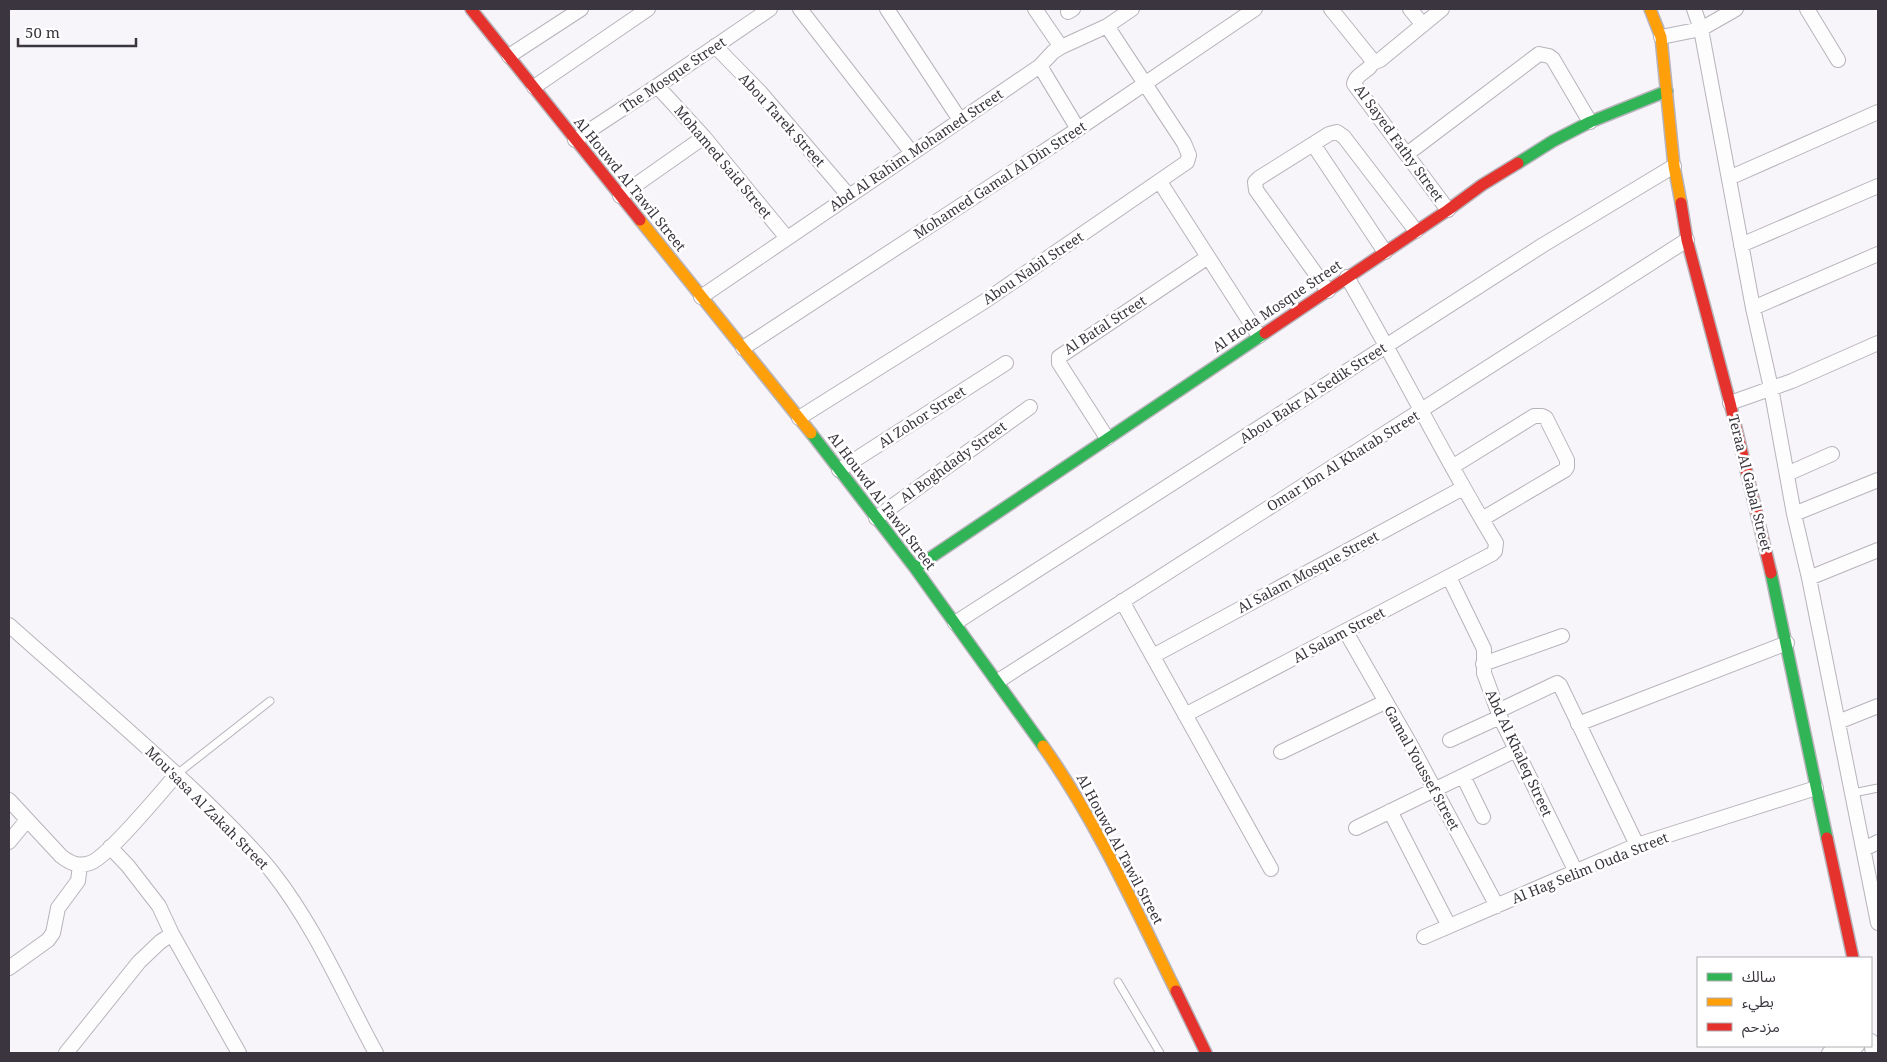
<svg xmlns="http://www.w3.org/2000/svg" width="1887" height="1062" font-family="'Noto Serif','Noto Sans Arabic',serif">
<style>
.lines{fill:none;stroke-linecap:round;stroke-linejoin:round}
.lane-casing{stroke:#b7b3ba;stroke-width:9}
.street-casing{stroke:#b7b3ba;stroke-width:16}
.fast-casing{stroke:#b7b3ba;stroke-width:14}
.slow-casing{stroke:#b7b3ba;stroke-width:14}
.jam-casing{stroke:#b7b3ba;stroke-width:14}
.lane{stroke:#fefdfe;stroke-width:7}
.street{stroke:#fefdfe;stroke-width:14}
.fast{stroke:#30b455;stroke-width:11}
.slow{stroke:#ff9f0a;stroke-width:11}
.jam{stroke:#e5322d;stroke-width:11}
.labels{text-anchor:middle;stroke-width:5;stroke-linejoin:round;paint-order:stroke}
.street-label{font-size:14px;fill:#3a353e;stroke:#fff}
</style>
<rect width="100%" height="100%" fill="#f7f4fa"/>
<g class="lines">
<g class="lane-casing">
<path id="lane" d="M177 774 270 701
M1853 793 1878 788
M1118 982 1160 1053"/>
</g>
<g class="street-casing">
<path id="street" d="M800 9 912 153
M887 9 960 120
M1035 9 1061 47
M1331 9 1373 61C1371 71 1356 73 1354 84L1448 210
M1410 9 1423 25
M1694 9 1701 29 1753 308 1771 388 1794 514 1809 578 1878 923
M1807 9 1838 60
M1068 12 1073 9
M1661 37 1701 29 1736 9
M715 46 760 92 849 196
M509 56 581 9
M1373 63 1380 60 1442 9
M1040 66 1078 129
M657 86 704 137 787 238
M534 87 648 9
M575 140 657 86 770 9
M1313 144 1385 252
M1407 154 1539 54 1549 56 1553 59 1590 122
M1729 178 1878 112
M1160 182 1259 336
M620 196 704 137
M1741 245 1878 186
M1328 291 1256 190 1255 182 1259 178 1329 134 1337 132 1344 137 1416 231
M701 297 1040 66 1053 52 1061 47 1107 26 1132 9
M1753 308 1878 254
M743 348 1078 129 1255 9
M1730 403 1792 381 1878 343
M799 418 985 301 1187 162 1189 155 1184 143 1107 26
M1107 438 1059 363V357L1208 257
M1452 467 1534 416H1542L1546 418 1567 460V467L1565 470 1482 519
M839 470 1006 363
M1787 474 1832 454
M1794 514 1878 480
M876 518 1030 407
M1449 577 1484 649V673L1500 717 1576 872
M1809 578 1878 550
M1122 601 1271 869
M955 623 1543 245 1674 166
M9 625C74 683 140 739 203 799 227 823 252 846 273 873 316 928 343 993 376 1053
M1346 632 1413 749 1497 906
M1153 656 1463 488
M1483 664 1562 636
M998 681 1687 240
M1498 711 1557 683 1560 685 1637 845
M1185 715 1492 554 1495 551 1496 543C1443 456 1399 365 1347 277
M1838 722 1878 706
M1578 724 1787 643
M1450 740 1500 717
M1281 752 1385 702
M1463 776 1483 817
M9 800 61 856C70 863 78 867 90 863 108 857 161 792 177 774
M1390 811 1449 926
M1356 828 1516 750
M9 842 27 820
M110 847 128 866 159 906 172 934 239 1053
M1864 849 1878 842
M1424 937 1637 845 1816 788
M9 968 48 940 53 933 58 908 78 881 80 865
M1871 1041 1873 1053
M66 1053 139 962 160 942 172 934
M1829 1053 1857 1046"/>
</g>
<g class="fast-casing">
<path id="fast" d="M1518 163 1553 141 1590 122 1667 91
M811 433 915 568 1043 746
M915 568 1265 333
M1771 573 1827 838"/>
</g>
<g class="slow-casing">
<path id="slow" d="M1650 9 1661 37 1674 166 1681 203
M640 220 811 433
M1043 746C1097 822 1135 908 1176 991"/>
</g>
<g class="jam-casing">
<path id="jam" d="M471 9 640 220
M1681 203 1687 240 1730 403 1771 573
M1265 333 1448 210 1482 185 1518 163
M1827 838 1853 958
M1176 991 1206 1053"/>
</g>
<use href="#lane" class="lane"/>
<use href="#street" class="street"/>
<use href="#fast" class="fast"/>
<use href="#slow" class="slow"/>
<use href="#jam" class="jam"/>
</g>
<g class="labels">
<g class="street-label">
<text transform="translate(673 75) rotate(-34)" y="5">The Mosque Street</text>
<text transform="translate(782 120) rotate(48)" y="5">Abou Tarek Street</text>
<text transform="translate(1399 143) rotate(54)" y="5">Al Sayed Fathy Street</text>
<text transform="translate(916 150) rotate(-34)" y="5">Abd Al Rahim Mohamed Street</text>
<text transform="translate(723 162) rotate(50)" y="5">Mohamed Said Street</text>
<text transform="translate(1000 180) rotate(-33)" y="5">Mohamed Gamal Al Din Street</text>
<text transform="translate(630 184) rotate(51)" y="5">Al Houwd Al Tawil Street</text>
<text transform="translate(1033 268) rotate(-34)" y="5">Abou Nabil Street</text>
<text transform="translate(1277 306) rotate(-34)" y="5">Al Hoda Mosque Street</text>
<text transform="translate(1105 325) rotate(-33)" y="5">Al Batal Street</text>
<text transform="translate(1313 393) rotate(-33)" y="5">Abou Bakr Al Sedik Street</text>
<text transform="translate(922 417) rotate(-33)" y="5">Al Zohor Street</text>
<text transform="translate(1343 461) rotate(-32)" y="5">Omar Ibn Al Khatab Street</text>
<text transform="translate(953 462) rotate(-36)" y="5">Al Boghdady Street</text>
<text transform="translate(1750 483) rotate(76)" y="5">Teraa Al Gabal Street</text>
<text transform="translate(882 501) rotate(53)" y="5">Al Houwd Al Tawil Street</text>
<text transform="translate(1308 572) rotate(-28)" y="5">Al Salam Mosque Street</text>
<text transform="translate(1339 635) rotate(-28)" y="5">Al Salam Street</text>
<text transform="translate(1519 753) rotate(65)" y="5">Abd Al Khaleq Street</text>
<text transform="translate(1422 768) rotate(61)" y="5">Gamal Youssef Street</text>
<text transform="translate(207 808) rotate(45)" y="5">Mou'sasa Al Zakah Street</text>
<text transform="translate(1120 849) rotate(62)" y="5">Al Houwd Al Tawil Street</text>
<text transform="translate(1590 868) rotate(-22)" y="5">Al Hag Selim Ouda Street</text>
</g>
</g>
<rect width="1887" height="1062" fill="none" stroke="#3a353e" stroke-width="20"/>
<rect x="1697" y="957" width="175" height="90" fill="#ffffff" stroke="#b0aeb2"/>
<rect x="1707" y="973" width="25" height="8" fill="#30b455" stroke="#b0aeb2"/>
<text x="1742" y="982" font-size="15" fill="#3a353e">سالك</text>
<rect x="1707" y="998" width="25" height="8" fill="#ff9f0a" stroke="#b0aeb2"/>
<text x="1742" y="1007" font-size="15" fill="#3a353e">بطيء</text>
<rect x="1707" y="1023" width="25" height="8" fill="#e5322d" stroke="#b0aeb2"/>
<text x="1742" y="1032" font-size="15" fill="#3a353e">مزدحم</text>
<path d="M18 38v8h118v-8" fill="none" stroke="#3a353e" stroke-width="2.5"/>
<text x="25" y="38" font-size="15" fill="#3a353e" stroke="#ffffff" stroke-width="4" paint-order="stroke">50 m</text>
</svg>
